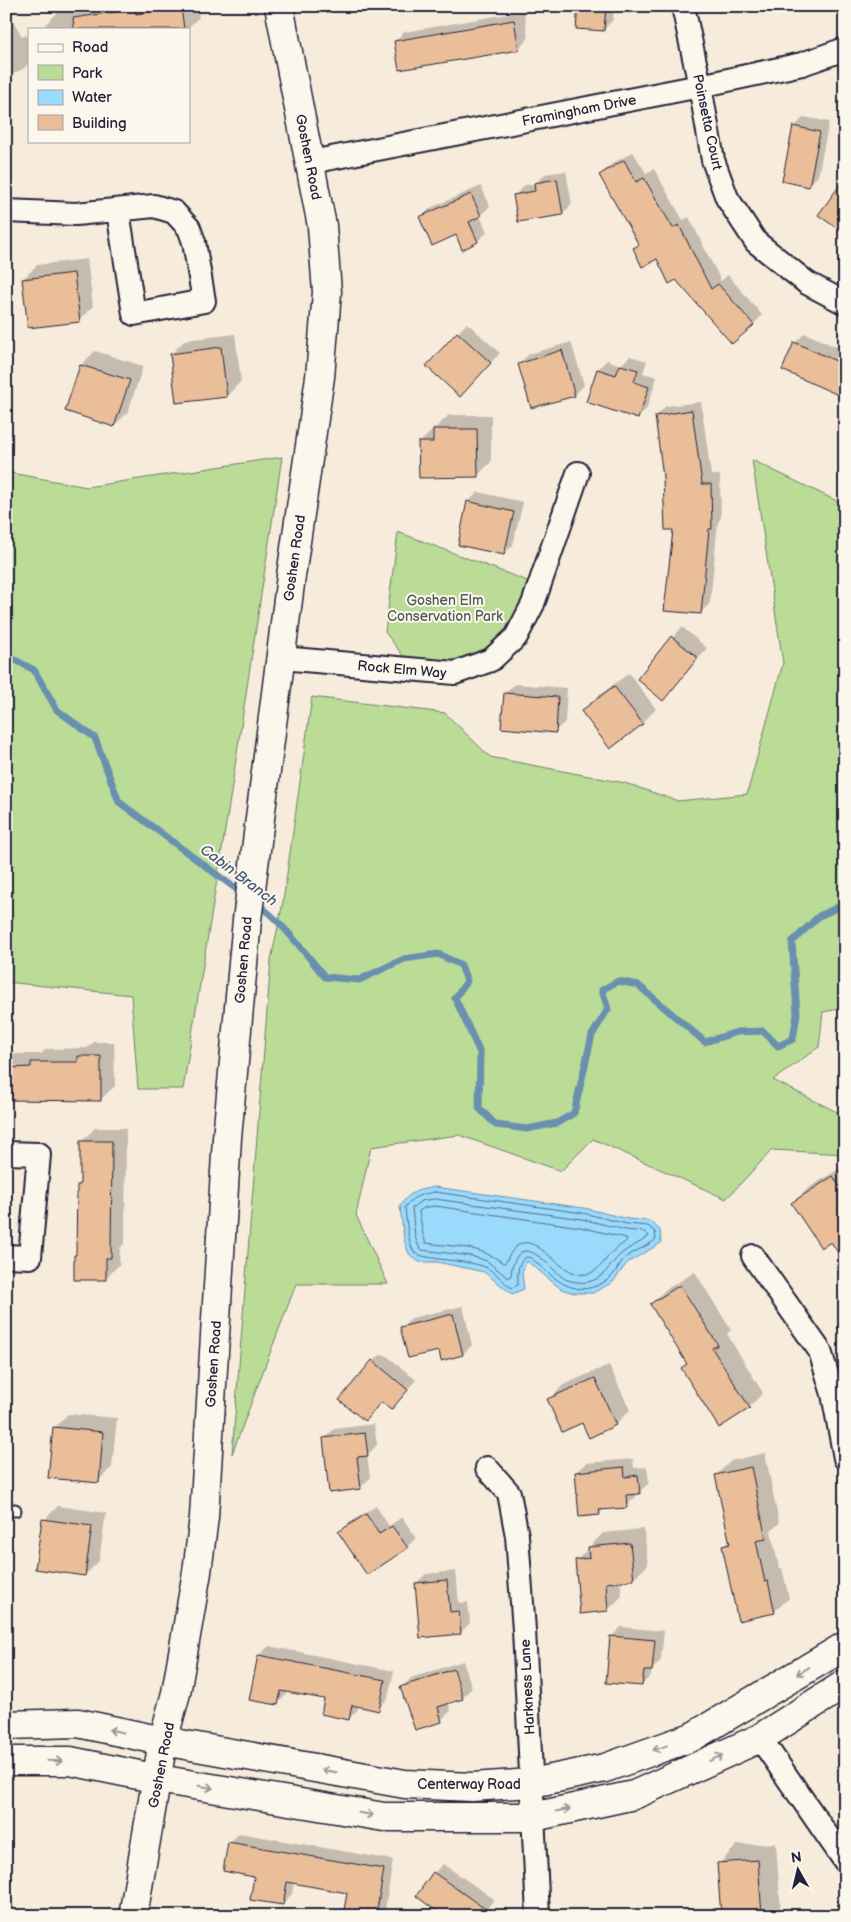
<svg xmlns="http://www.w3.org/2000/svg" width="851" height="1922" font-family="'Balsamiq Sans',sans-serif">
<style>
.green{fill:#badc96;stroke:#6e7f68}
.water{fill:#9adafc;stroke:#6a90af}
.shadow{fill:#0003}
.lines{fill:none;stroke-linecap:round;stroke-linejoin:round}
.shore{stroke:#526c88;stroke-width:1}
.stream{stroke:#6a90af;stroke-width:7}
.building{fill:#e9be99;stroke:#22223b}
.lane-casing{stroke:#22223b;stroke-width:15}
.street-casing{stroke:#22223b;stroke-width:26}
.secondary-casing{stroke:#22223b;stroke-width:31}
.lane{stroke:#fbf7ec;stroke-width:11}
.street{stroke:#fbf7ec;stroke-width:22}
.secondary{stroke:#fbf7ec;stroke-width:28}
.oneway{stroke:#99979c}
.labels{text-anchor:middle;stroke-width:4;stroke-linejoin:round;paint-order:stroke}
.street-label{font-size:14px;fill:#22223b;stroke:#fbf7ec}
.park-label{font-size:14px;fill:#505a56;stroke:#fbf7ec}
.water-label{font-size:15px;font-style:italic;fill:#465975;stroke:#fbf7ec}
</style>
<rect width="100%" height="100%" fill="#f7ecdb"/>
<filter id="ink" filterUnits="userSpaceOnUse"><feTurbulence type="fractalNoise" baseFrequency=".02" numOctaves="2"/><feDisplacementMap in="SourceGraphic" scale="10" xChannelSelector="R" yChannelSelector="G"/><feConvolveMatrix kernelMatrix="1 2 1 2 8 2 1 2 1" color-interpolation-filters="sRGB"/></filter>
<g filter="url(#ink)">
<path class="green" d="M282 457 228 812 183 1089H138L131 995 6 982V472L87 487Z
M752 460 845 505V1008L823 1012 819 1047 773 1080 845 1116V1154L772 1150 726 1199 593 1139 561 1171 459 1135 371 1147 356 1215 388 1284H296L232 1454 271 960 283 902 312 697 445 713 490 757 625 783 678 801 747 794 783 663Z
M398 532 530 582C516 620 501 651 458 662 446 665 420 661 407 661L385 632Z"/>
<path class="water" d="M435 1187 584 1208 628 1219 650 1221 660 1230 661 1243 627 1263 613 1282 593 1293H574L561 1289 527 1261 522 1272 524 1289 512 1294 484 1272 437 1262H419L409 1254 404 1240 400 1206C410 1191 418 1190 435 1187Z"/>
<path class="shadow" d="M85 6H197L199 17 187 29H45V25L59 11Z
M579 6H614L613 20 603 30Z
M6 7 22 37 26 35 29 40V63L23 69 6 77Z
M524 11 528 39 519 48 395 42 404 32Z
M804 117 829 122 818 176 809 185 794 127Z
M633 152 646 173 654 169 683 220 689 217 721 281 728 275 762 315 753 325 657 258 634 249 640 243 600 175 610 165Z
M566 171 572 204 563 214 515 195 525 185 535 184 545 174Z
M481 186 490 206 480 216 487 232 478 241 421 218 430 208Z
M87 259 93 306 79 321 23 279 37 265Z
M467 323 500 353 469 386 428 366Z
M805 333 845 351V397L795 343Z
M235 334 241 381 227 396 171 354 185 340Z
M571 342 584 385 575 395 532 407 519 364 529 354Z
M95 351 143 366 128 412 114 426 81 365Z
M630 356 647 361 643 373 657 377 647 408 638 418 587 401 598 369 607 360 621 365Z
M701 402 711 475H720L721 518 718 522 710 603 701 613 674 529 656 416 666 406Z
M449 415H491V462L477 476 420 442Z
M478 492 523 502 513 545 504 554 468 502Z
M682 627 707 648 663 699 638 679Z
M629 673 656 709 642 723 582 711 597 697Z
M515 684 567 688 565 722 555 731 505 693Z
M94 1042H114L115 1086 100 1100 6 1099V1054H41L46 1049 87 1048Z
M95 1128H126L125 1243 120 1248 119 1265 105 1279 78 1254V1186L81 1183V1142Z
M845 1165V1261L831 1240 793 1203 807 1189Z
M695 1272 731 1330 727 1334 763 1393 749 1407 683 1368 688 1363 651 1304 665 1290Z
M463 1306 472 1345 463 1354 442 1359 440 1350 401 1328 411 1318Z
M380 1355H386L416 1380 391 1408 370 1364Z
M609 1365 630 1410 616 1424 549 1400 563 1385Z
M68 1414 117 1418 112 1467 98 1481 54 1428Z
M374 1424 377 1445 367 1455 370 1478 360 1488 324 1439 334 1429Z
M765 1453 779 1523 771 1531 779 1568H782L789 1598 774 1612 723 1547 730 1540 716 1475 731 1461Z
M633 1459 634 1468 647 1467 649 1483 639 1492 635 1493 636 1497 626 1506 605 1508 599 1514 576 1472 586 1463Z
M58 1506 106 1513 99 1561 85 1575 44 1520Z
M376 1506 389 1526 402 1517 416 1538 407 1547 340 1532 349 1523Z
M644 1529 648 1565 633 1579 620 1580 622 1596 608 1610 577 1560 603 1533Z
M456 1571 459 1603 468 1602 470 1623 460 1633 416 1583 426 1574Z
M621 1627 664 1631 661 1660 652 1670 651 1675 642 1685 611 1637Z
M269 1646 394 1671 388 1698 379 1708 359 1705 358 1709 349 1719 325 1698 288 1691 287 1694 277 1704 259 1655Z
M463 1661 472 1688 463 1697 448 1702 451 1711 441 1720 402 1687 411 1678Z
M239 1833 393 1860 385 1910 379 1916H353L349 1892 294 1882 292 1894 282 1904 256 1876 230 1843Z
M776 1843 781 1916H722L719 1864 737 1845Z
M443 1864 494 1899 482 1916H442L443 1914 434 1873Z"/>
<g class="lines">
<path class="shore" d="M435 1192 583 1213 627 1224 648 1226 655 1232 656 1239C646 1248 632 1251 623 1260 618 1266 615 1274 609 1279 576 1302 556 1280 531 1258L527 1257C516 1262 518 1275 518 1285L512 1288C503 1282 495 1271 485 1267 470 1260 421 1260 414 1252 408 1244 406 1217 405 1207 413 1196 422 1194 435 1192Z
M435 1199 582 1219 626 1230 645 1232 649 1236C640 1244 628 1247 620 1255 609 1265 604 1279 588 1282 581 1283 572 1282 565 1279 553 1272 528 1236 516 1258 513 1263 511 1270 511 1276L508 1278 487 1261 471 1256 422 1250 419 1247 415 1237 412 1208 421 1201Z
M435 1206 580 1227 626 1238 627 1240C624 1244 619 1246 615 1249 605 1258 601 1271 587 1274 555 1280 529 1210 506 1262L503 1263C479 1245 454 1247 426 1243L423 1235 419 1211 424 1208Z"/>
<path class="stream" d="M6 655 34 670 57 710 95 738 119 802 243 894
M256 903C283 922 304 952 325 977L359 980 404 959 438 954 461 965 467 981 455 998 480 1053 479 1108 496 1125 527 1129 557 1123 574 1113 592 1035 608 1009 602 990 618 981 638 985 705 1042 737 1032 763 1031 778 1046 793 1039 797 1014 792 942 819 916 845 904"/>
</g>
<path class="building" d="M578 6H606L604 31 576 29Z
M181 7 184 29H74L73 18 135 9 136 14Z
M514 20 519 50 399 70 394 41Z
M793 126 820 132 809 187 782 181Z
M624 160 636 182 644 178 673 228 679 225 711 289 718 284 754 325 732 344 676 280 669 284 657 259 642 267 633 248 639 245 599 175Z
M845 178V234L818 215Z
M557 179 563 215 518 222 513 195 535 191 534 183Z
M471 194 481 216 469 222 478 242 462 250 456 235 432 246 419 217Z
M74 273 80 322 28 328 22 279Z
M457 332 491 363 460 397 426 366Z
M794 342 845 365V398L782 370Z
M221 347 227 397 176 403 170 354Z
M562 350 575 396 531 408 518 364Z
M80 365 130 380 114 427 65 411Z
M620 365 638 370 634 382 649 387 638 419 586 402 597 369 616 375Z
M692 410 702 484H711L712 529H709L701 614 664 611 673 530H665L663 477 655 416Z
M433 429H477L478 477 419 478 418 442H433Z
M467 501 514 512 504 555 458 545Z
M671 636 698 658 663 701 637 679Z
M614 686 643 724 610 749 581 711Z
M504 693 558 697 556 733 501 728Z
M78 1056H101V1101L6 1100V1068L31 1067V1062H78Z
M80 1141H112L111 1258H106V1280H74V1255H76L77 1185H80Z
M833 1176 845 1194V1263L831 1242 821 1248 791 1203Z
M680 1285 718 1345 712 1348 750 1408 719 1428 681 1368 687 1364 650 1304Z
M453 1314 463 1355 441 1361 439 1351 408 1358 400 1327Z
M372 1360 408 1390 391 1410 381 1402 365 1421 339 1400Z
M595 1378 616 1425 589 1438 582 1423 562 1432 547 1399Z
M53 1427 103 1432 99 1483 48 1478Z
M365 1433 368 1456 357 1457 361 1489 329 1493 323 1438Z
M624 1467 625 1477 638 1475 640 1494 626 1495 627 1508 599 1510 600 1515 579 1517 575 1472Z
M751 1467 766 1539 756 1541 765 1582 768 1581 775 1613 738 1621 722 1546 730 1544 715 1475Z
M366 1514 379 1534 392 1526 408 1548 367 1575 338 1532Z
M42 1519 92 1526 85 1576 35 1569Z
M630 1543 634 1580 606 1583 608 1611 580 1614 575 1560 589 1558 588 1547Z
M447 1580 450 1612 459 1611 461 1634 420 1638 415 1583Z
M610 1636 655 1640 652 1671H644L642 1686 606 1683Z
M258 1655 385 1680 379 1711 352 1705 349 1720 321 1714 324 1699 281 1691 278 1705 249 1700Z
M454 1669 463 1699 438 1707 442 1722 415 1730 400 1687Z
M228 1842 384 1869 376 1916H343L347 1893 287 1882 283 1905 250 1900 254 1877 223 1871Z
M758 1860 762 1916H721L717 1863Z
M433 1872 495 1916H443L416 1896Z"/>
<g class="lines">
<g class="lane-casing">
<path id="lane" d="M6 1510H15"/>
</g>
<g class="street-casing">
<path id="street" d="M683 6 700 86 713 160 727 198 756 242 807 283 845 303
M311 162 700 86 802 64 845 49
M6 211 76 214 154 206 174 212 189 228 194 242 204 301 134 314 118 211
M281 658 455 673 491 660 516 637 533 604 578 473
M6 1153 39 1154 30 1257 6 1256
M753 1256 820 1351 833 1394 845 1458
M487 1468 509 1493 517 1536 524 1630 538 1916
M760 1738 845 1861"/>
</g>
<g class="secondary-casing">
<path id="secondary" d="M6 1725 78 1723 163 1741 405 1784 472 1787 532 1783 605 1768 692 1737 845 1646
M6 1761H70L158 1779 384 1817H533L634 1795 760 1738 845 1684
M133 1916 163 1741 176 1693 197 1572 204 1517 227 1138 247 920 291 576 320 377 327 292 322 226 279 6"/>
</g>
<use href="#lane" class="lane"/>
<use href="#street" class="street"/>
<use href="#secondary" class="secondary"/>
</g>
<defs><path id="oneway-shaft" d="M-6 0H5M1.5-3L5.5 0L1.5 3" fill="none" stroke-width="1.6" stroke-linecap="round" stroke-linejoin="round" transform="scale(1.25)"/></defs>
<g class="oneway">
<use href="#oneway-shaft" transform="translate(803 1671) rotate(149)"/>
<use href="#oneway-shaft" transform="translate(116 1731) rotate(-168)"/>
<use href="#oneway-shaft" transform="translate(660 1748) rotate(160)"/>
<use href="#oneway-shaft" transform="translate(716 1758) rotate(-24)"/>
<use href="#oneway-shaft" transform="translate(55 1761) rotate(2)"/>
<use href="#oneway-shaft" transform="translate(329 1771) rotate(-170)"/>
<use href="#oneway-shaft" transform="translate(206 1787) rotate(9)"/>
<use href="#oneway-shaft" transform="translate(563 1810) rotate(-12)"/>
<use href="#oneway-shaft" transform="translate(366 1814) rotate(9)"/>
</g>
</g>
<g class="labels">
<g class="street-label">
<text transform="translate(579 110) rotate(-11)" y="5">Framingham Drive</text>
<text transform="translate(708 122) rotate(78)" y="5">Poinsetta Court</text>
<text transform="translate(309 157) rotate(79)" y="5">Goshen Road</text>
<text transform="translate(294 558) rotate(-82)" y="5">Goshen Road</text>
<text transform="translate(402 669) rotate(5)" y="5">Rock Elm Way</text>
<text transform="translate(243 960) rotate(-85)" y="5">Goshen Road</text>
<text transform="translate(213 1364) rotate(-86)" y="5">Goshen Road</text>
<text transform="translate(527 1687) rotate(-93)" y="5">Harkness Lane</text>
<text transform="translate(161 1765) rotate(-79)" y="5">Goshen Road</text>
<text x="469" y="1789">Centerway Road</text>
</g>
<g class="park-label">
<text x="445" y="605">Goshen Elm<tspan x="445" dy="16">Conservation Park</tspan></text>
</g>
<g class="water-label">
<text transform="translate(239 875) rotate(37)" y="5">Cabin Branch</text>
</g>
</g>
<rect width="851" height="1922" fill="none" stroke="#fbf7ec" stroke-width="25"/>
<rect x="12" y="12" width="826" height="1897" fill="none" stroke="#22223b" stroke-width="2" filter="url(#ink)"/>
<rect x="28" y="28" width="162" height="115" fill="#fbf7ec" stroke="#a4a2a5"/>
<rect x="38" y="44" width="25" height="8" fill="#fbf7ec" stroke="#a4a2a5"/>
<text x="72" y="52" font-size="15" fill="#22223b">Road</text>
<rect x="38" y="65" width="25" height="15" fill="#badc96" stroke="#a4a2a5"/>
<text x="72" y="78" font-size="15" fill="#22223b">Park</text>
<rect x="38" y="90" width="25" height="15" fill="#9adafc" stroke="#a4a2a5"/>
<text x="72" y="102" font-size="15" fill="#22223b">Water</text>
<rect x="38" y="115" width="25" height="15" fill="#e9be99" stroke="#a4a2a5"/>
<text x="72" y="128" font-size="15" fill="#22223b">Building</text>
<g transform="translate(798 1870) rotate(352)" stroke="#fbf7ec" stroke-width="4" paint-order="stroke">
<path d="M0-4L9 19L0 12L-9 19Z" fill="#22223b"/>
<text y="-8" font-size="14" font-weight="bold" text-anchor="middle" fill="#22223b">N</text>
</g>
</svg>
